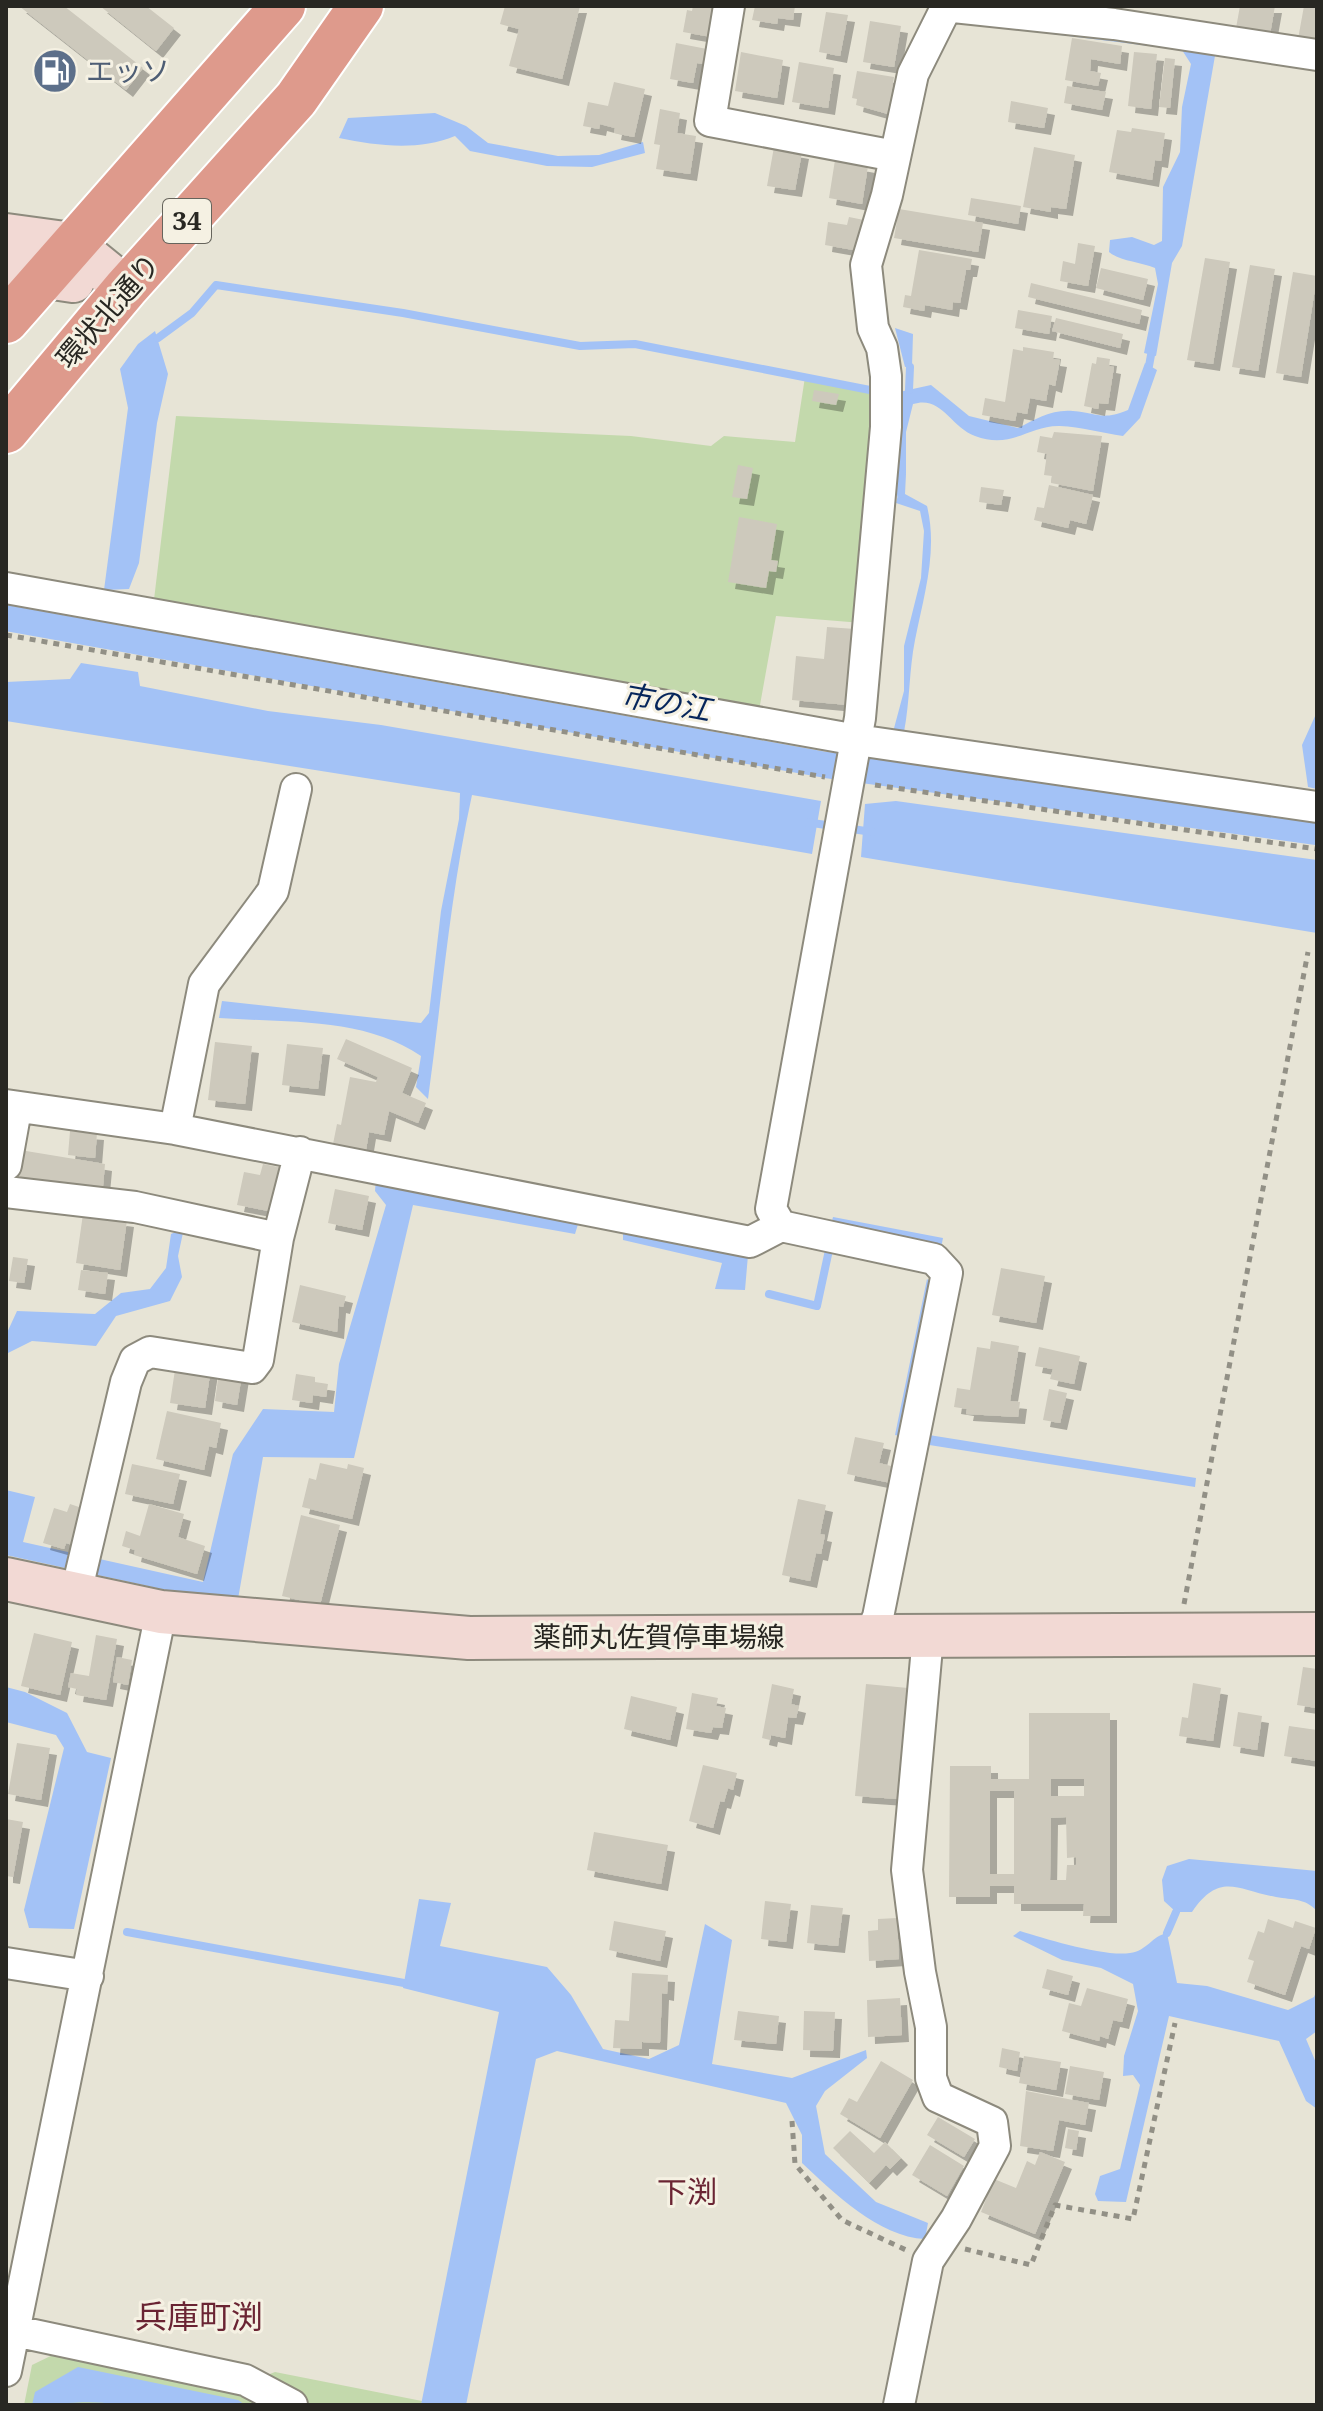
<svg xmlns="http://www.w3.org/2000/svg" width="1323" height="2411" font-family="'Noto Serif','Noto Sans JP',serif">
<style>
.green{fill:#c3d9ac}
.water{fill:#a3c2f6}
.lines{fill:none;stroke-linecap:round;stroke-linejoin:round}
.stream{stroke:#a3c2f6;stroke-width:8}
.canal{stroke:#a3c2f6;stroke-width:26}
.building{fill:#cdc9bc;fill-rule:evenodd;filter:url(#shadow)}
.minor-casing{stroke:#8d8a7d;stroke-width:34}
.secondary-casing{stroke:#8d8a7d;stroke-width:46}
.trunk-casing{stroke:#fff;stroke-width:48}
.path{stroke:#929086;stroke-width:5;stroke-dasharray:6 6;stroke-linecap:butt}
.minor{stroke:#fff;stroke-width:30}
.secondary{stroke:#f2d9d4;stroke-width:42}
.trunk{stroke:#de9a8c;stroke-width:44}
.labels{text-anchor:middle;stroke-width:6;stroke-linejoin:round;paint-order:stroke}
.shield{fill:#f5f1e3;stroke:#66645c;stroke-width:2}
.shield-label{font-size:26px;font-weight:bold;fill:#282722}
.service-label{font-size:28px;fill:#4e5e75;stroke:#f5f1e3;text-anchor:start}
.street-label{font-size:28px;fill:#282722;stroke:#f5f1e3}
.water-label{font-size:30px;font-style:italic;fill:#05255b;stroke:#f5f1e3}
.neighbourhood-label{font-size:30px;fill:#6a2433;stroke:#f5f1e3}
.quarter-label{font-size:32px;fill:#6a2433;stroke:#f5f1e3}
</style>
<defs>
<filter id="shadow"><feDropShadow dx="7" dy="7" stdDeviation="0" flood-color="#0004"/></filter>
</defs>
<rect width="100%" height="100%" fill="#e7e4d6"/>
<path class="green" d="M805 377 875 391 862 623 776 616 758 716 153 608 176 416 631 436 711 446 724 436 795 442Z
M65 2349 242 2385 275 2372 422 2401 421 2405H24L32 2365Z"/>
<path class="water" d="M1005 21 1216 50 1182 246 1172 263 1156 356 1144 353 1158 284 1155 268C1140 262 1120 261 1109 252L1110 240 1132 237 1154 245 1162 241 1163 187 1180 152 1182 107 1191 64 1182 50 1004 28Z
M435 113 466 126 488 143 558 156 599 155 643 142 645 153 592 167 547 166 470 151 455 136C418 151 378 146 339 138L348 118Z
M895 328 913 334 912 366 905 367Z
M155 331 168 374 157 423 139 563 129 589 104 590 128 408 120 369 138 344Z
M1145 363 1157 370 1140 418 1123 436C1102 433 1081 427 1060 426 1029 425 1012 450 975 436 950 426 941 395 913 404L906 432V473L897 474 902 425 899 392 931 385 969 416 1018 428C1036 419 1052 409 1073 411 1098 413 1101 421 1128 410Z
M905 494 927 506C938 551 924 595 915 640 909 670 910 701 904 732H893L904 691V646L921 578 924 531 920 511 896 503 898 495Z
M81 663 138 672 140 686 268 711 381 725 821 801 812 854 472 795C450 895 442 997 428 1099L416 1087 421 1056C364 1017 286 1023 219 1018L222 1001 421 1023 429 1013 441 911 459 819 460 793 6 721V682L70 679Z
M1316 714 1317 715V789L1308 787 1302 745Z
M896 801 1317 860V933L861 857 865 804Z
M376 1179 579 1221 575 1234 413 1205 354 1458 263 1457 238 1599 198 1597 6 1555V1490L35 1497 23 1542 203 1582 233 1454 263 1409 334 1412 339 1364 386 1205 375 1191Z
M833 1217 943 1238 941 1248 831 1225Z
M184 1228 178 1256 182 1277 170 1301 116 1316 96 1346 32 1341 6 1354V1335L17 1311 95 1314 121 1293 150 1289 166 1268 171 1234Z
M623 1230 748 1255 745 1290 715 1289 722 1263 623 1240Z
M927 1279 935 1287 904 1437 895 1435Z
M929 1435 1196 1478 1195 1487 923 1444Z
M6 1687 25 1692 67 1713 87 1752 111 1758 74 1929 29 1928 24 1910 64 1748 56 1735 6 1722Z
M1189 1859 1317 1871V1911C1305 1898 1293 1900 1276 1897 1237 1890 1220 1871 1192 1912H1176L1164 1901 1162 1880 1167 1866Z
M419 1899 451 1903 440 1946 547 1967 571 1995 603 2049 649 2059 679 2045 705 1924 732 1940 712 2064 792 2078 866 2050 867 2058 825 2091 816 2106 825 2154 876 2202 928 2223 925 2239C879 2237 834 2193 802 2163V2135L786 2103 557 2051 536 2059 466 2405H421L499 2012 403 1988Z
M1020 1931C1046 1939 1104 1957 1130 1953 1147 1951 1152 1936 1167 1933L1177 1983 1207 1986 1288 2010 1314 1997 1317 1990V2031L1306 2039 1317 2065V2109L1306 2101 1279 2041 1169 2016 1126 2202 1098 2201 1095 2194 1100 2176 1120 2169 1140 2085 1133 2075 1123 2076 1124 2056 1138 2011 1133 1984 1101 1968 1062 1960 1013 1936Z
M78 2367 238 2400 245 2405H116C91 2399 59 2405 32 2405L35 2392Z"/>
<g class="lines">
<path class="stream" d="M158 338 192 313 216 285 403 313 580 346 635 344 875 391
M1149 366 1151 355
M909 390 910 367
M901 494 902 474
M806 822 872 832
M769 1294 817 1306 829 1250
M127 1932 404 1983
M1167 1933 1176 1912"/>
<path class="canal" d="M6 618 826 765 1317 832"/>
</g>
<path class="building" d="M19 6H64L143 68 126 90Z
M100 6H146L174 28 156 51Z
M505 6H580L562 79 509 66 519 29 500 24Z
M693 6H722L717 38 683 32 687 10 692 11Z
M755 6H795L793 20 778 18 777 24 752 20Z
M1240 6H1275L1270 34 1236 28Z
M1304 6H1317V42L1298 39Z
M826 12 848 15 840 56 819 52Z
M870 21 901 26 894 67 863 62Z
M1072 38 1122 46 1120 64 1091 59 1090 71 1101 73 1098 86 1065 80Z
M676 43 707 49 704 64 697 63 693 83 670 79Z
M741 52 783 60 777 98 735 91Z
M1134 52 1157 54 1151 109 1128 106Z
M1165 58 1175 59 1170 108 1159 107Z
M799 62 834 68 828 108 792 102Z
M857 71 894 77 888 114 856 105 857 99 852 98Z
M614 82 645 89 634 137 614 133 615 128 600 124 599 129 583 126 588 102 608 106Z
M1067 86 1106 92 1102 110 1064 103Z
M1011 101 1048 108 1044 128 1008 122Z
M660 109 680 113 677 133 696 136 690 174 656 169 660 145 654 144Z
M1132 128 1165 133 1161 161 1155 160 1152 180 1109 172 1117 130 1131 132Z
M774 147 802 152 795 190 767 186Z
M1034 147 1075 155 1066 209 1051 207V212L1023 207Z
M835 160 868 166 862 204 829 198Z
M971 198 1021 206 1018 224 968 215Z
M899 209 983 223 978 252 894 238Z
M849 217 864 220 859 251 825 245 828 222 847 225Z
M1078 243 1095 246 1088 286 1060 281 1063 261 1075 264Z
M919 250 972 259 970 270H966L960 303 953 302 952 310 925 305 924 311 903 307 905 295 911 296Z
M1205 258 1230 262 1213 364 1187 360Z
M1250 265 1275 269 1258 371 1232 367Z
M1101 268 1148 279 1143 300 1096 288Z
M1293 272 1317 276 1301 377 1276 373Z
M1031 283 1142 310 1139 324 1028 297Z
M1018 310 1052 316 1049 334 1015 328Z
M1056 318 1123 334 1120 348 1052 331Z
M1023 347 1054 352 1053 359 1060 360 1055 386 1049 384 1046 401 1030 398 1027 414 1017 412 1015 421 982 415 985 398 1005 402 1013 349 1023 351Z
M1097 357 1110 359 1109 366 1114 367 1108 404 1099 403 1098 409 1084 406 1092 363 1096 364Z
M814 390 839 394 836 405 812 401Z
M1054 432 1102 436 1093 491 1051 483 1052 476 1044 475 1047 454 1037 452 1040 436 1052 438Z
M738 465 753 468 747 499 732 497Z
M1049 485 1093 495 1086 524 1070 520 1068 528 1034 520 1037 507 1044 508Z
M981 487 1004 490 1001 505 979 502Z
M739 517 777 524 771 560 778 561 776 572 769 571 766 588 728 582Z
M827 627 855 629 848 705 792 700 796 656 824 659Z
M346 1039 412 1068 402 1093 426 1103 418 1123 389 1111 384 1135 369 1132 366 1150 333 1144 337 1124 341 1125 350 1077 376 1082 378 1077 337 1059Z
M215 1042 252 1046 245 1104 208 1100Z
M287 1044 323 1048 318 1089 282 1085Z
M70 1131 97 1133 95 1158 68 1155Z
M20 1150 105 1164 102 1197 16 1187Z
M263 1164 283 1168 274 1212 237 1205 244 1172 260 1175Z
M335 1189 369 1196 362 1230 328 1223Z
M83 1214 127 1220 120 1270 76 1263Z
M13 1257 28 1259 24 1283 9 1281Z
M1001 1268 1045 1276 1036 1323 992 1315Z
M81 1270 108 1273 105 1294 78 1290Z
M300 1285 346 1296 343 1307 339 1306 337 1332 292 1322Z
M991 1341 1019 1346 1010 1401 1020 1402 1018 1417 966 1414 967 1409 954 1407 957 1388 970 1390 977 1347 990 1349Z
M1039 1347 1080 1356 1074 1384 1050 1379 1053 1369 1035 1366Z
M176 1363 211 1368 205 1408 170 1403Z
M219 1371 242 1374 237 1405 215 1401Z
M296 1374 315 1377V1382L328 1384 326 1397 313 1395 312 1403 292 1400Z
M1049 1389 1067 1393 1060 1423 1043 1420Z
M167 1411 221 1423 216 1448 209 1446 204 1470 156 1459Z
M855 1437 884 1443 879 1463 895 1467 891 1483 847 1474Z
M320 1463 347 1469 348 1464 364 1468 352 1519 302 1507 309 1478 316 1480Z
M132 1464 180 1474 173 1504 125 1494Z
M798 1499 826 1505 820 1534 825 1535 821 1554 816 1553 810 1581 782 1575Z
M70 1504 88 1510 76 1546 66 1543 64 1549 43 1543 54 1508 67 1512Z
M149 1504 184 1514 178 1537 205 1546 197 1574 134 1555 135 1550 122 1546 126 1531 140 1536Z
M301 1515 340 1525 320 1605 282 1596Z
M34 1633 72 1642 60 1695 21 1686Z
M96 1635 117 1639 106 1700 76 1695 77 1689 68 1687 71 1673 89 1676Z
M117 1657 132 1660 128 1685 113 1682Z
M1303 1667 1317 1669V1708L1297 1705Z
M1193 1683 1221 1688 1213 1741 1179 1736 1182 1717 1188 1718Z
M772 1684 794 1689 791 1704 799 1706 796 1718 788 1717 785 1738 771 1735 770 1740 762 1738Z
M866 1684 908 1688 898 1799 855 1796Z
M692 1693 718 1698 716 1706 726 1708 722 1728 713 1727 711 1733 686 1729Z
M631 1696 677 1707 670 1740 624 1729Z
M1238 1712 1262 1716 1257 1750 1233 1746Z
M1029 1713H1110V1916H1083L1084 1904H1014V1886H990V1897H949L950 1766H991V1779H1029ZM1051 1779H1084V1796H1051ZM990 1791H1014V1874H990ZM1066 1817 1067 1858 1076 1857V1865H1067L1066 1880H1050L1051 1818Z
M1289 1726 1317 1730V1761L1284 1756Z
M17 1743 50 1748 41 1800 8 1794Z
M703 1765 737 1773 733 1790 728 1788 724 1802 720 1801 713 1828 689 1821Z
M6 1819 23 1822 13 1877 6 1876Z
M594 1832 668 1845 661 1884 587 1870Z
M765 1901 791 1904 786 1942 761 1939Z
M811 1905 843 1908 838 1946 807 1943Z
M897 1918 899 1959 869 1961 868 1931 878 1930V1919Z
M1268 1919 1293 1928 1295 1921 1316 1928 1309 1949 1301 1946 1285 1995 1247 1982 1254 1961 1248 1959 1258 1931 1264 1933Z
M614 1921 666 1931 660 1961 609 1950Z
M1047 1969 1073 1976 1068 1995 1042 1988Z
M632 1973 668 1975 667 1994 662 1993 660 2043 642 2042V2049L613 2048 615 2020 629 2021Z
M1087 1988 1128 1999 1122 2022 1113 2020 1108 2039 1100 2036 1099 2041 1062 2031 1069 2003 1081 2006Z
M900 1998 902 2035 868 2037 867 2000Z
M738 2011 779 2016 776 2044 734 2040Z
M804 2011 835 2012 833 2051 803 2050Z
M1002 2048 1020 2052 1017 2071 999 2067Z
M1024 2056 1061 2062 1056 2090 1019 2083Z
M881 2061 913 2080 880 2138 840 2114 849 2098 857 2102Z
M1070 2066 1104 2072 1099 2100 1065 2094Z
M1026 2091 1089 2103 1085 2125 1059 2120 1053 2151 1020 2146Z
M938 2117 975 2139 964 2157 927 2135Z
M1068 2129 1079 2131 1076 2150 1065 2148Z
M850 2131 874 2153 885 2142 901 2158 890 2169 886 2165 869 2183 833 2148Z
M930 2145 964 2166 947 2196 912 2175Z
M1040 2152 1065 2162 1035 2234 981 2212 994 2179 1016 2188 1027 2161 1035 2165Z"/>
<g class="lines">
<g class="minor-casing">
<path id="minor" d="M729 6 710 121 895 156
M944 6 1114 24 1317 55
M6 588 857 740 1317 807
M6 1105 175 1129 750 1242 781 1226
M175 1129 204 984 273 891 296 789
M6 1165 15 1115 22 1108
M6 1192 135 1207 278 1238 258 1360 252 1368 150 1352 135 1360 126 1382 76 1593
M278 1238 300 1152
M869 1637 878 1617 947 1273 934 1259 781 1226 771 1209 860 718 886 427V376L882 348 873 328 866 265 887 195 913 74 947 6
M6 1963 88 1976
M15 2331 245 2380 292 2405
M6 2371 161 1612
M899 2405 928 2261 956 2219 995 2146 992 2122 938 2097 931 2078V2027L920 1972 907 1870 928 1636"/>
</g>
<g class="secondary-casing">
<path id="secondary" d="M6 235 72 244 126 288
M6 271 73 281
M6 1579 161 1612 469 1638 1317 1634"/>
</g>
<g class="trunk-casing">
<path id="trunk" d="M6 321 283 6
M6 431 126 288 296 99 361 6"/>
</g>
<path class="path" d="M6 635 825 777
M875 785 1317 849
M1184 1604 1308 952
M792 2121 795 2164 842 2220 906 2250
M965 2249 1031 2265 1055 2205 1133 2219 1175 2023"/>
<use href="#minor" class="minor"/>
<use href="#secondary" class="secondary"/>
<use href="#trunk" class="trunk"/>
</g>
<defs>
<g id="fuel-disc" transform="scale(2.3)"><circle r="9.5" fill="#5c6f8a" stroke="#f5f1e3"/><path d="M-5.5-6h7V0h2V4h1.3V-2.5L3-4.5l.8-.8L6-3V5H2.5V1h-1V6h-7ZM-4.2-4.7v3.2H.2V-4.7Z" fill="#fff"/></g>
</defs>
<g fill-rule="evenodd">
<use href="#fuel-disc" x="55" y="71"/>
</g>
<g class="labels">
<rect class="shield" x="163" y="199" width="48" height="44" rx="6"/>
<g class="shield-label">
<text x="187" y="230">34</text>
</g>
<g class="service-label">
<text x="86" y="81">エッソ</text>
</g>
<g class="street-label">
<text transform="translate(108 311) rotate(-49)" y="10">環状北通り</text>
<text x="659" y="1647">薬師丸佐賀停車場線</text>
</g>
<g class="water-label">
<text transform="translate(666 703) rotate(10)" y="10">市の江</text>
</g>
<g class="neighbourhood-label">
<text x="687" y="2203">下渕</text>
</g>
<g class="quarter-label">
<text x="199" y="2328">兵庫町渕</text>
</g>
</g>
<rect width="1323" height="2411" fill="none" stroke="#282722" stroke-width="16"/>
</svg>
